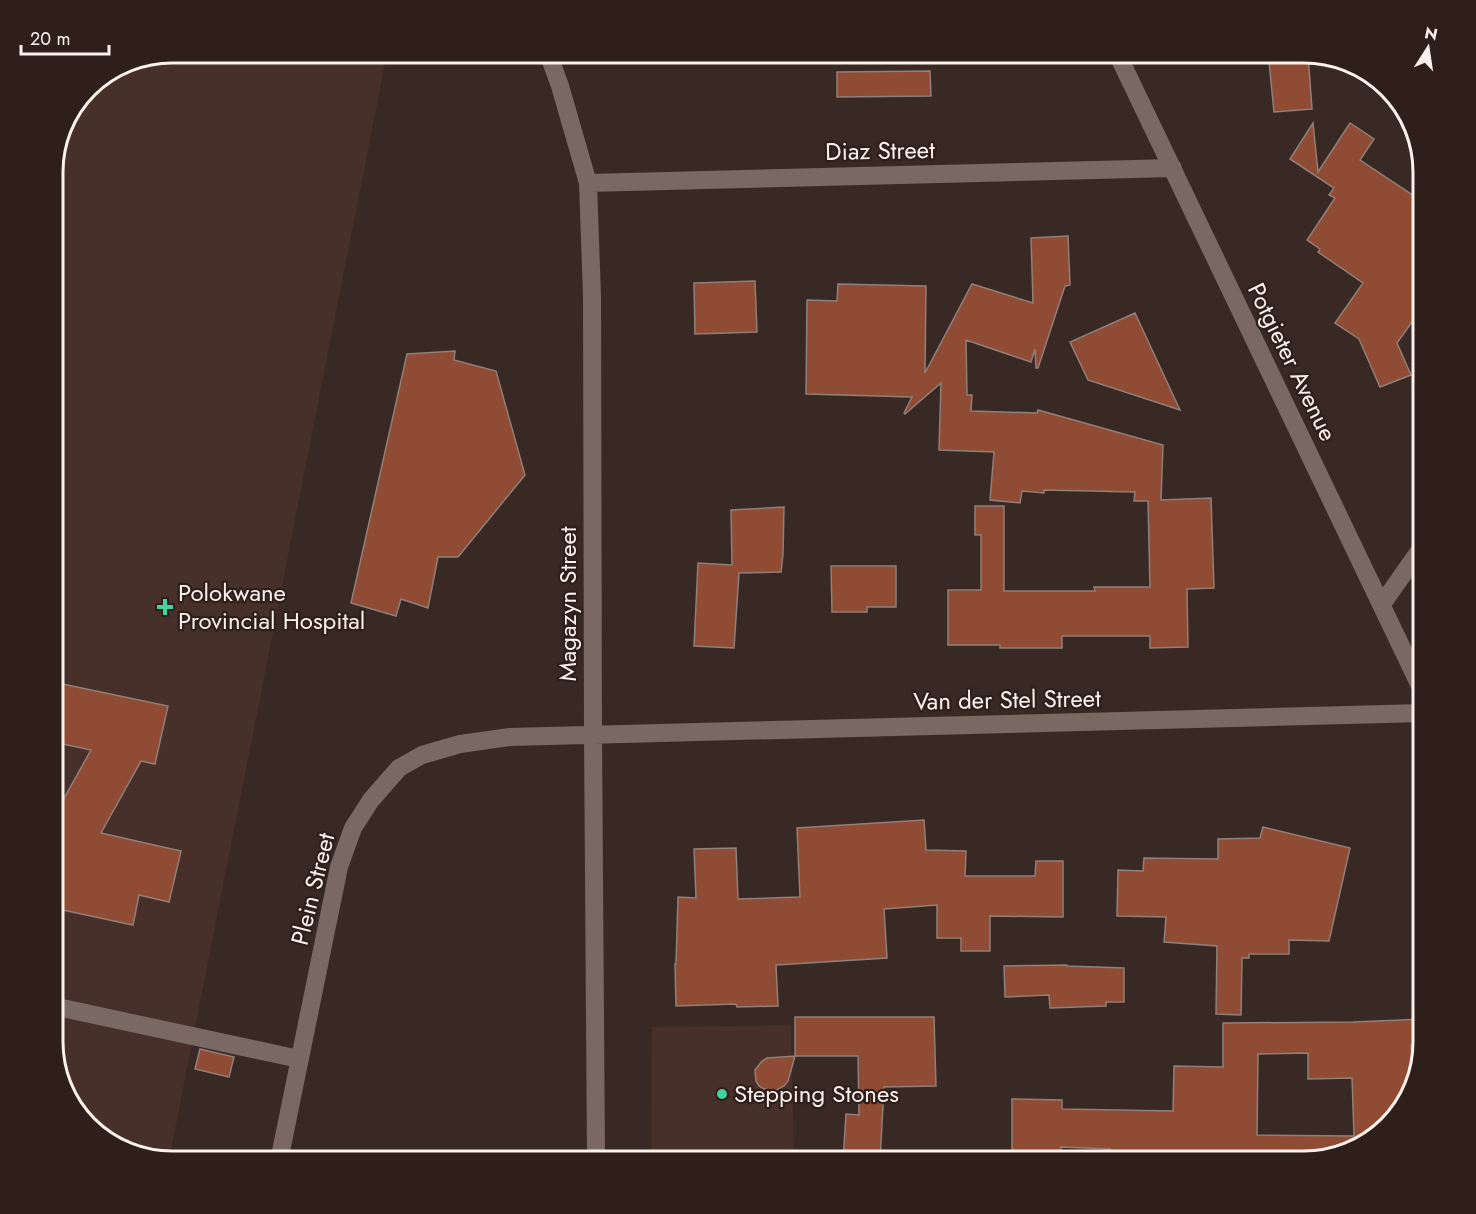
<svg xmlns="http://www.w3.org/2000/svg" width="1476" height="1214" font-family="Jost,sans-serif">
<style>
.built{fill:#463029}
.building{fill:#8f4b33;stroke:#917f78;stroke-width:1.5;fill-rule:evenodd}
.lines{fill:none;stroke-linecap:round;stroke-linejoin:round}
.minor{stroke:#7a6862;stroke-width:18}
.poi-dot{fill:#41d4a1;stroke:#2e1f1a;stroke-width:2}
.labels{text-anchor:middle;stroke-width:4.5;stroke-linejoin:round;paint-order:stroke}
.street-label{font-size:24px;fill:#fbf1ed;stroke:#2e1f1a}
.poi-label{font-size:24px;fill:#fbf1ed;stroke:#2e1f1a;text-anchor:start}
.rim{fill:none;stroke:#fbf1ed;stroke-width:3}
</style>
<rect width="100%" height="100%" fill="#392924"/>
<path class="built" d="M172 53H387L169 1160 93 1132 65 1095 53 1050V164L65 119 93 82 126 61Z
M791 1025 794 1161H651L652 1027Z"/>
<path class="building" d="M1268 52H1305L1308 54 1312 109 1274 112Z
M930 71 931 96 837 97V72Z
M1313 123 1318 172 1350 123 1374 139 1360 160 1423 202 1424 305 1397 343 1411 375 1380 387 1359 339 1335 323 1363 283 1318 252 1320 249 1307 240 1335 198 1329 195 1334 188 1290 159Z
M1068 236 1070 285 1065 286 1038 368H1036L1035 349 1031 362 966 340 967 395H972L971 411 1037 413 1038 410 1163 445 1161 500 1211 498 1214 588 1187 589 1188 647 1150 648V636H1062V648H1000V645H948V590H981V535H975V506H1004V591H1095L1094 587H1150L1148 501H1134L1135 492 1044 490V493L1022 491 1020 503 990 500 994 452 939 450 941 383 905 414 904 413 912 397 806 394 807 300 837 301 838 284 926 286 925 373 972 284 1033 303 1031 238Z
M755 281 757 332 695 334 694 283Z
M1135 313 1180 410 1088 380 1070 342Z
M455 351 454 360 496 371 525 475 458 557H438L428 608 401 599 396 616 351 603 407 354Z
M784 507 783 554 781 572 739 573 734 648 694 646 698 563 732 565 731 510Z
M831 566H896V607H867V612H832Z
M53 682 168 706 155 764 141 761 101 833 181 851 169 902 139 895 133 925 53 908V818L91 750 53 742Z
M924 820 926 850 966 851 965 876H1035L1036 861H1063V917L990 916V951H961V938H937V905L884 909 887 958 776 965 778 1006 737 1007 736 1004 676 1006 675 964H676L678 897 696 898 694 849 736 848 738 899 800 897 797 828Z
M1263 827 1350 848 1329 941 1289 940V954H1249V958H1242L1241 1015 1216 1014 1217 946 1164 942 1166 917 1117 916 1118 870 1143 871 1144 858 1218 859V839L1260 838Z
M1067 965V966L1124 968V1002H1106V1006L1050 1008 1049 995 1005 997 1004 966Z
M795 1017H934L936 1086 884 1087 880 1161H843L846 1114 859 1115 858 1056H795Z
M1424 1019V1043L1423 1044 1411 1045 1413 1071 1394 1121 1357 1149 1304 1161H1110V1149L1061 1147V1153H1038V1161H1012V1099L1062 1100V1109L1173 1111 1174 1066 1223 1067V1023L1353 1022ZM1308 1053V1079L1352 1078 1354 1136 1257 1135 1258 1054Z
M200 1049 234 1057 229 1077 195 1069Z
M795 1056 788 1081 784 1086 775 1091 764 1089 759 1086 756 1081 755 1070 762 1061 767 1058Z"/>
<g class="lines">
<path class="minor" d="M548 53 560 86 588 183 592 296 593 734 596 1161
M1117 53 1423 692
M588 183 1173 168
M1382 604 1423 546
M53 1006 299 1059
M279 1161 339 867 353 828 371 800 399 768 422 755 460 744 510 737 1423 713"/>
</g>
<g class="poi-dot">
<path d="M162 598h6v6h6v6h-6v6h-6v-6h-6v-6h6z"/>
<circle cx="722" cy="1094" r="6"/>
</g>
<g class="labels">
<g class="street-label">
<text transform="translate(880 151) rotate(-1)" y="8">Diaz Street</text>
<text transform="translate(1292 362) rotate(64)" y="8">Potgieter Avenue</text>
<text transform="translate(568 604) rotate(-90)" y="8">Magazyn Street</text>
<text transform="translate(1007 700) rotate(-1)" y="8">Van der Stel Street</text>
<text transform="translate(313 889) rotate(-76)" y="8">Plein Street</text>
</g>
<g class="poi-label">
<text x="178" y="601">Polokwane<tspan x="178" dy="28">Provincial Hospital</tspan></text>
<text x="734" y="1102">Stepping Stones</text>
</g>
</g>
<path d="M0 0H1476V1214H0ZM172 63H1304A109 109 0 0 1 1413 172V1042A109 109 0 0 1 1304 1151H172A109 109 0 0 1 63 1042V172A109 109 0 0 1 172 63Z" fill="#2e1f1a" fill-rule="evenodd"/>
<path class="rim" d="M172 63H1304A109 109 0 0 1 1413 172V1042A109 109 0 0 1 1304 1151H172A109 109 0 0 1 63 1042V172A109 109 0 0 1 172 63Z"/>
<g transform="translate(1428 48) rotate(12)" stroke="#2e1f1a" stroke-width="4.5" paint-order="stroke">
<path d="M0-4.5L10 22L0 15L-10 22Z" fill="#fbf1ed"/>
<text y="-9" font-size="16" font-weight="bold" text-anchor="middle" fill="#fbf1ed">N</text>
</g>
<path d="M21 45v9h88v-9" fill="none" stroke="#fbf1ed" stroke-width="3"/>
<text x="30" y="45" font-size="18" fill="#fbf1ed" stroke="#2e1f1a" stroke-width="4.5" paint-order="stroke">20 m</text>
</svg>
